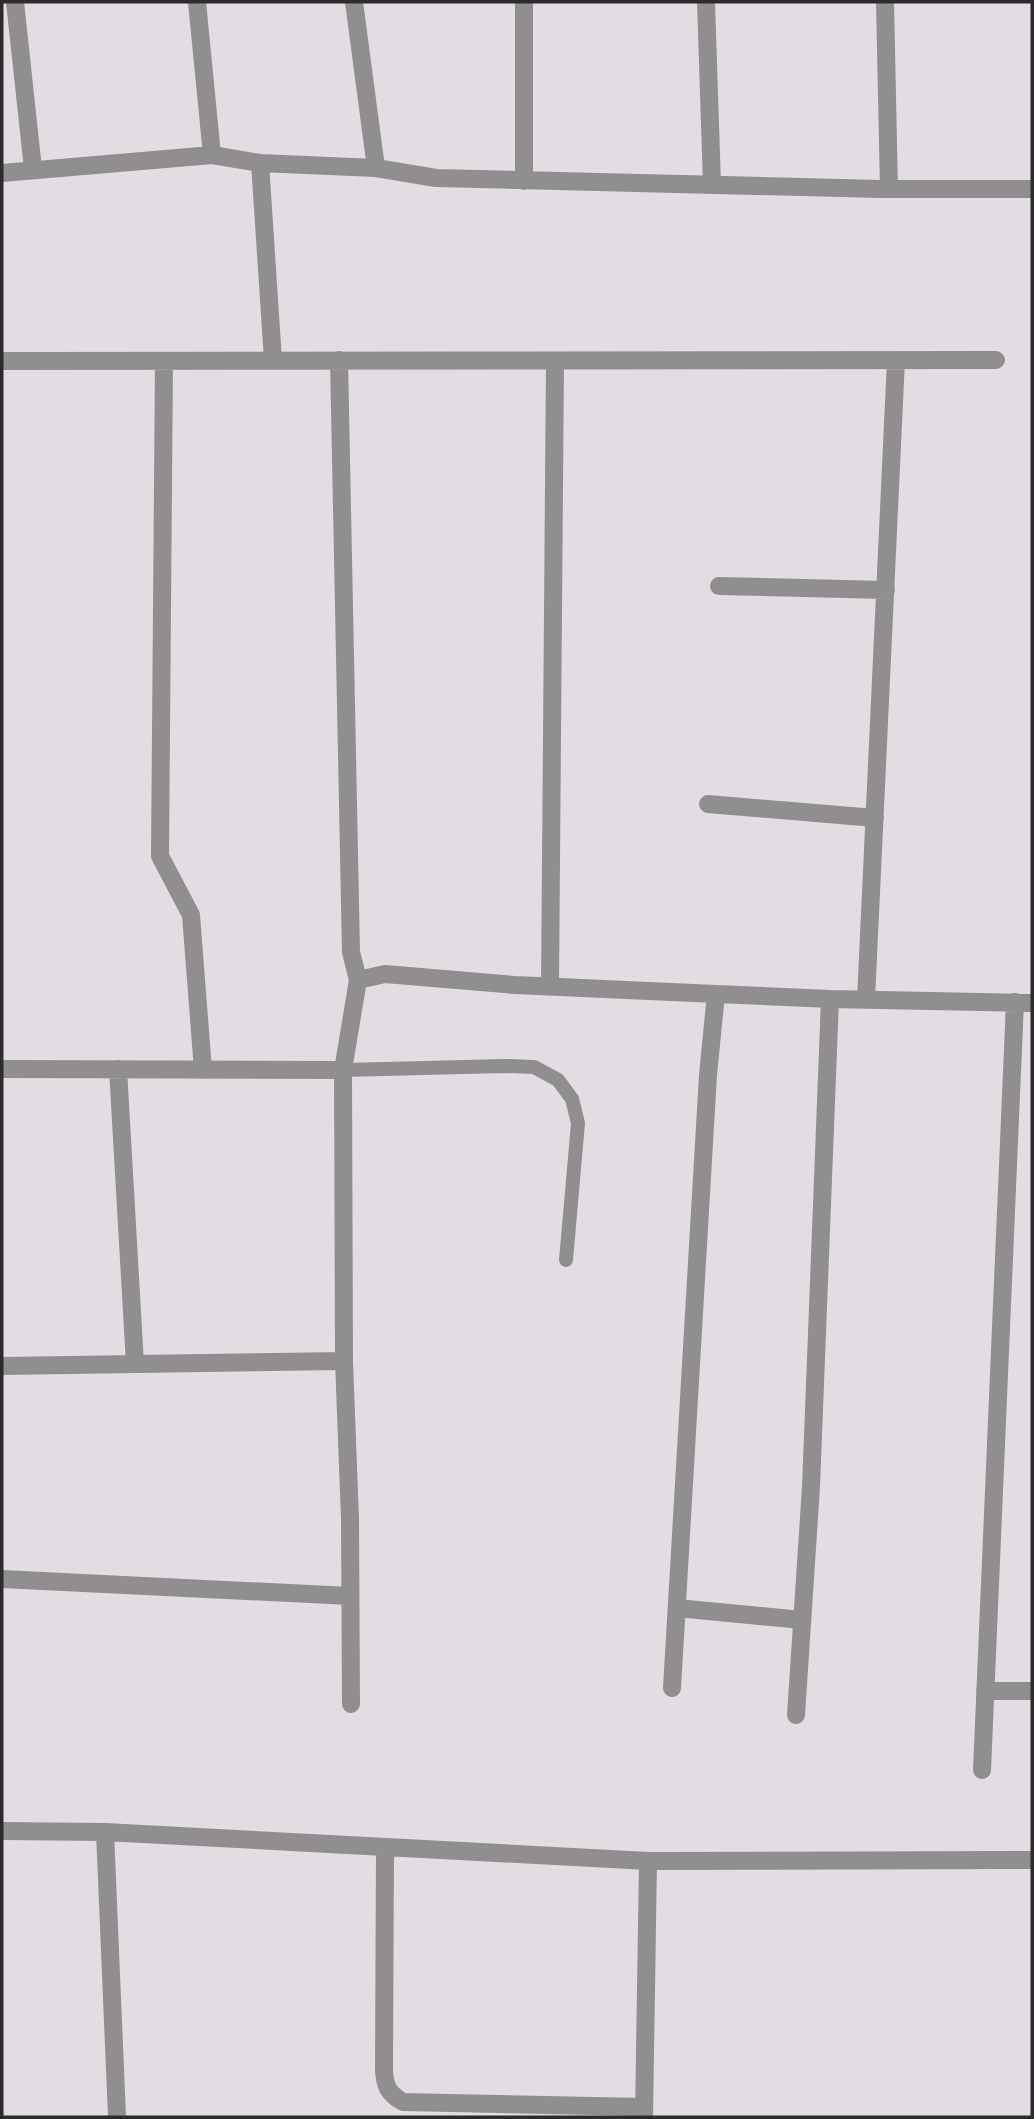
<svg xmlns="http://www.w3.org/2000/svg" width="1034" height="2119" font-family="Ubuntu,sans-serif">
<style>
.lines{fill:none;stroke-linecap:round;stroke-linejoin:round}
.service{stroke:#918e8f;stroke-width:14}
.minor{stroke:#918e8f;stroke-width:18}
</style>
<rect width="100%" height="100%" fill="#e2dde2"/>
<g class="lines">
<path class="service" d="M343 1070 505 1066 534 1067 558 1080 572 1099 578 1123 566 1260"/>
<path class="minor" d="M15 2 33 169
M197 2 212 155
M354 2 376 168
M706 2 712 185
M885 2 889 189
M260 163 273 360
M2 173 212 155 260 163 376 168 436 178 880 189H1032
M524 181V2
M339 360 351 952 358 980
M2 361 996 360
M164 361 160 856 191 915 203 1070
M719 586 886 590
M708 804 875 818
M550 986 555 361
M866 999 896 360
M2 1069 343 1070
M118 1069 135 1364
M2 1366 344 1361
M2 1579 350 1596
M677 1608 802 1620
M672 1688 708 1075 716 994
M985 1691H1032
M351 1704 350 1519 344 1361 343 1070 358 980 385 974 515 985 716 994 830 999 1032 1003
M796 1715 811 1487 830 999
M982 1770 1015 1002
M2 1831 105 1832 648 1861 1032 1860
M105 1832 117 2117
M385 1848 384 2071C385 2087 389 2094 403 2102L644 2107
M644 2117 648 1861"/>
</g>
<rect width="1034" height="2119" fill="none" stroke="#2d2b2d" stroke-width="7"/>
</svg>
